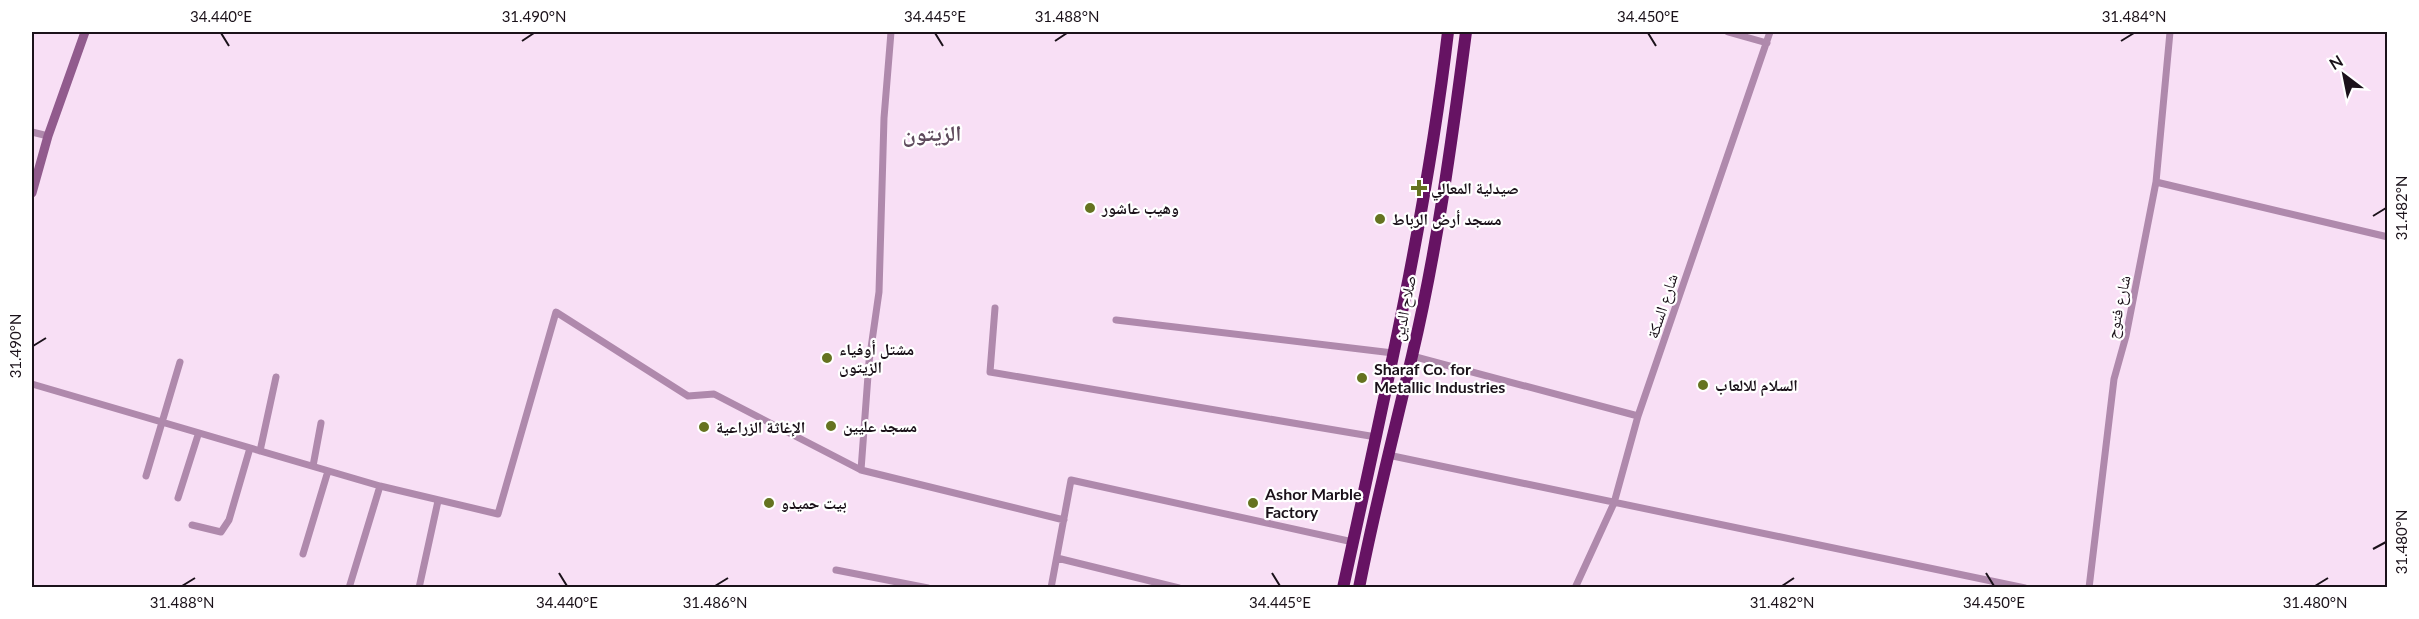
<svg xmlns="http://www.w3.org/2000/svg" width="2419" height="619" font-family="Lato,'Noto Naskh Arabic',sans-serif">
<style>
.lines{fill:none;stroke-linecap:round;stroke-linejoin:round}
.street{stroke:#af89ac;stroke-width:7}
.secondary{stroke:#915b8d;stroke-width:9}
.highway{stroke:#661363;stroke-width:12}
.ticks{fill:none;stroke:#1b121a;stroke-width:2}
.poi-dot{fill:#657320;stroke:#fff;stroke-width:2}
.labels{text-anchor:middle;stroke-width:4.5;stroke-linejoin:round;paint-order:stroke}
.poi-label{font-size:16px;font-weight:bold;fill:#1b121a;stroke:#fff;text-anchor:start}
.street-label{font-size:16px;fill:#1b121a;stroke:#fff}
.district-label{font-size:22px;font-weight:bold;fill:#5f4b5d;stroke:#fff}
.neatline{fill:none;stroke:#1b121a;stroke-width:2}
.ticks-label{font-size:15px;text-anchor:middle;fill:#1b121a}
</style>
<rect width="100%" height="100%" fill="#f8dff5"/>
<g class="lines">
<path class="street" d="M1728 32 1767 43
M32 132 48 136
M2156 182 2388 237
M995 308 990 372 1376 437
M1116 320 1393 353
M1412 356 1638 416
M32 384 380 486 498 514 556 312 688 396 714 394 861 470 1064 520
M260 451 276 377
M1388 455 2025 588
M313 466 321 423
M861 470 869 362 879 292 884 118 891 32
M146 476 180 362
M178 498 198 435
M192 525 221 532 229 520 250 448
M303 554 328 471
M1057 558 1179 588
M836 570 928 588
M349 588 380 486
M419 588 438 501
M1051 588 1071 480 1353 542
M1575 588 1614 503 1638 416 1770 32
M2089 588 2114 379 2126 336 2156 182 2170 32"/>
<path class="secondary" d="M32 193 48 136 85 32"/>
<path class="highway" d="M1343 588C1383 403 1426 219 1448 32
M1359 588C1374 510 1394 433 1412 356 1437 250 1452 140 1466 32"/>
</g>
<path class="ticks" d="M221 33 229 46M935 33 943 46M1648 33 1656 46M522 41 534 33M1055 41 1067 33M2121 41 2134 33M2373 216 2386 208M33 346 46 338M2373 549 2386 542M559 573 567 586M1272 573 1280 586M1986 573 1994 586M182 586 195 578M715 586 728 578M1782 586 1794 578M2315 586 2328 578"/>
<g class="poi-dot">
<path d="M1416 179h6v6h6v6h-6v6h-6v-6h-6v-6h6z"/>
<circle cx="1090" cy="208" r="6"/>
<circle cx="1380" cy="219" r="6"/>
<circle cx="827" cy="358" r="6"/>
<circle cx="1362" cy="378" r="6"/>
<circle cx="1703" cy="385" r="6"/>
<circle cx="831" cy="426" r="6"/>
<circle cx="704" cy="427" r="6"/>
<circle cx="769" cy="503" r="6"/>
<circle cx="1253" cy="503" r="6"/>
</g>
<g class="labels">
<g class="poi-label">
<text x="1431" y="194">صيدلية المعالي</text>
<text x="1102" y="214">وهيب عاشور</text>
<text x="1392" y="225">مسجد أرض الرباط</text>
<text x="839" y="355">مشتل أوفياء<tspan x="839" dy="18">الزيتون</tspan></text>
<text x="1374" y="375">Sharaf Co. for<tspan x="1374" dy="18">Metallic Industries</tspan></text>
<text x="1715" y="391">السلام للالعاب</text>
<text x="843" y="432">مسجد عليين</text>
<text x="716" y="433">الإغاثة الزراعية</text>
<text x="1265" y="500">Ashor Marble<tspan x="1265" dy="18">Factory</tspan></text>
<text x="781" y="509">بيت حميدو</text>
</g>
<g class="street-label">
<text transform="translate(1662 306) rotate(-72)" y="6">شارع السكة</text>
<text transform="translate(2118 307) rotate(-78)" y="6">شارع فتوح</text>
<text transform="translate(1404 308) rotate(-79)" y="6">صلاح الدين</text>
</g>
<g class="district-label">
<text x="932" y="141">الزيتون</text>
</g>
</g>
<rect width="2419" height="619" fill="none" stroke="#ffffff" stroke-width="66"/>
<g transform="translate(2344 75) rotate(328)" stroke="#ffffff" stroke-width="4.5" paint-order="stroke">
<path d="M0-4.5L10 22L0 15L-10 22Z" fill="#1b121a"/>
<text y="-9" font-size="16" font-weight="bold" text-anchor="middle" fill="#1b121a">N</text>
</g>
<rect x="33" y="33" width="2353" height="553" class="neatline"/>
<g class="ticks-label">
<text x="221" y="22">34.440°E</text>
<text x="534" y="22">31.490°N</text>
<text x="935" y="22">34.445°E</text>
<text x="1067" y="22">31.488°N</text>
<text x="1648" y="22">34.450°E</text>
<text x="2134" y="22">31.484°N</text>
<text transform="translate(2402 208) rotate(-90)" y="5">31.482°N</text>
<text transform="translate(16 346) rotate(-90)" y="5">31.490°N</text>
<text transform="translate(2402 542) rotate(-90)" y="5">31.480°N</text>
<text x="182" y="608">31.488°N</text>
<text x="567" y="608">34.440°E</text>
<text x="715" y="608">31.486°N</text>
<text x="1280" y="608">34.445°E</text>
<text x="1782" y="608">31.482°N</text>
<text x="1994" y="608">34.450°E</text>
<text x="2315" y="608">31.480°N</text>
</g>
</svg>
